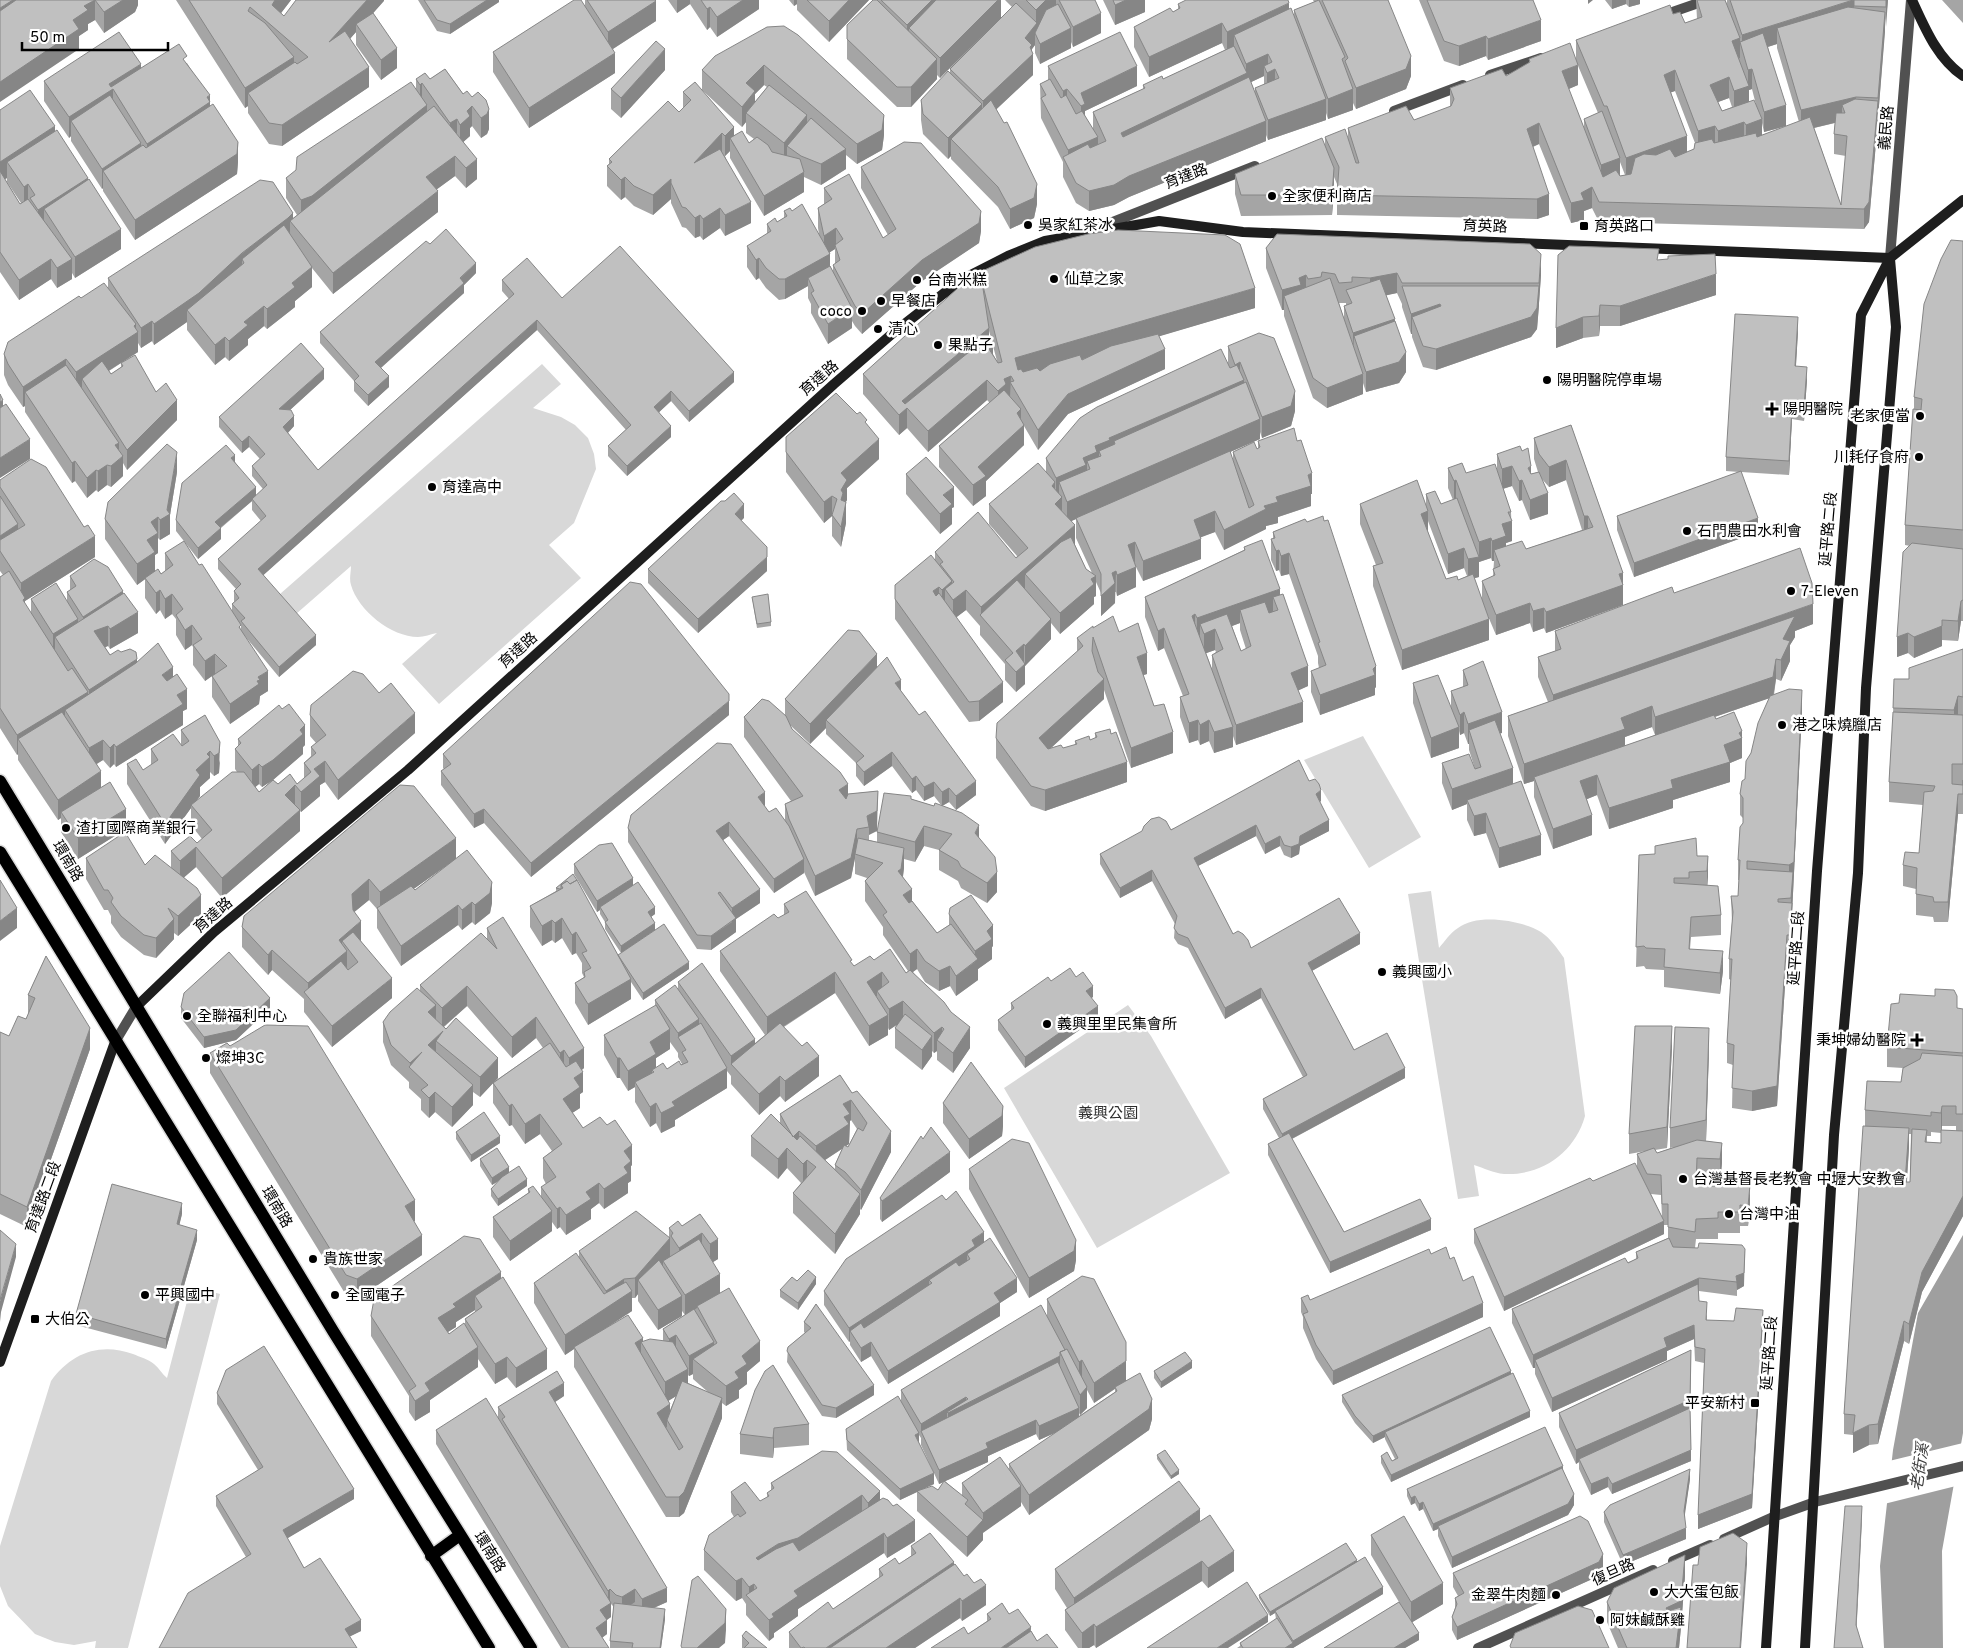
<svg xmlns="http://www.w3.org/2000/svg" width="1963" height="1648" font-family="Overpass,'Noto Sans TC',sans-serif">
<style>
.green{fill:#d8d8d8}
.water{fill:#9f9f9f}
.pier{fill:#fff}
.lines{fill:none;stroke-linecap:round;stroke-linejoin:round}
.primary-casing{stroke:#dbdbdb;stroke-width:15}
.street{stroke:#515151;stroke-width:10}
.secondary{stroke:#1e1e1e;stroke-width:10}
.primary{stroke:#000;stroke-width:12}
.wall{fill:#a5a5a5;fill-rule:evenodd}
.shaded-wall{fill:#868686}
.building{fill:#c0c0c0;stroke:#868686;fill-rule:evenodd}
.poi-dot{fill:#000;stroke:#fff;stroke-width:2}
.labels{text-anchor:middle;stroke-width:5;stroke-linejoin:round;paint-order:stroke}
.street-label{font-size:15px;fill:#000;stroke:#fff}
.poi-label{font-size:15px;fill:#000;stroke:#fff;text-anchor:start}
.park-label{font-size:15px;fill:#2f2f2f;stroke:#fff}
.water-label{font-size:16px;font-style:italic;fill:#404040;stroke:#fff}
</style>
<rect width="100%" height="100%" fill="#fff"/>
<path class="green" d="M542 364 561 384 533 408 561 417 575 425 588 438 594 454 596 469 574 523 549 545 581 578 439 704 402 664 437 633C431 634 424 637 418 637 391 637 358 610 351 585 349 579 351 572 351 566L296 614 280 594Z
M1363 736 1421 837 1369 868 1304 760Z
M1431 891 1439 948C1445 941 1450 933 1458 928 1477 913 1521 920 1541 932 1551 939 1557 948 1564 958L1585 1116C1575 1152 1542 1176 1504 1174 1493 1173 1484 1168 1474 1165L1479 1196 1458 1199 1408 894Z
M1128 1005 1151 1036 1230 1173 1097 1248 1004 1088Z
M191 1286 220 1294 128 1648H95L96 1641 74 1645 55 1642 35 1634 8 1606 0 1586V1546L51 1381C71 1353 100 1342 133 1354 140 1357 148 1359 154 1364 159 1368 162 1374 167 1378Z"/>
<path class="water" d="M1963 1235V1433L1942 1551 1943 1648H1884L1880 1566 1893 1450 1918 1313Z"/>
<path class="pier" d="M1963 1443 1956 1486 1884 1504 1889 1461Z"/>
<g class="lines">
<g class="primary-casing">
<path id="primary" d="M0 781 333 1331 531 1648
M0 852 489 1648
M431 1556 460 1535"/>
</g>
<path class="street" d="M1661 16 1707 0
M1490 75 1541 58
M1394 111 1463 85
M1090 231 1255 166
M1890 258 1911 0
M115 1042 136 1007
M1724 1539 1773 1517 1815 1502 1963 1466
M1673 1561 1710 1545
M1478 1648 1653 1570"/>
<path class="secondary" d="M1912 0C1925 28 1937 58 1963 76
M136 1007 214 932 408 770 834 384 893 333 961 280 1008 256 1045 241 1159 221 1243 232 1890 258
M0 1362 115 1042
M1766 1648 1817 871 1861 315 1890 258 1963 200
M1805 1648 1834 1135 1858 873 1866 688 1896 327 1890 259"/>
<use href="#primary" class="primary"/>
</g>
<path class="wall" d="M0 0H138V5L135 12 104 33 95 20 88 24V30L79 36V49Z
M176 0H291L281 13 284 16 384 0 373 13 397 68 381 80 356 45V32L350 39 369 87 282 146 269 144 248 113V106L245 108Z
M418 0H499V2L450 34 437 31Z
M585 0H655L656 21 613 49 615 73 529 128 493 72V52L585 7Z
M668 0H759V9L717 37 710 27 707 30 690 4 677 13Z
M789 0H869L829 42 797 10V4L794 6Z
M873 0H1001L940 78 937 75V79L911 107H897L847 59V25Z
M1005 0H1095L1101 33 1073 47 1071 42V48L1040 64 1035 53V45L1032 49 1033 75 996 109 1037 204 1034 218 1010 229 998 207 951 159V156L948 159 923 134 921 120V100L950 73V69L1012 7Z
M1103 0H1145V12L1115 25Z
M1313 0H1388L1411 76 1406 89 1356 109 1353 103V110L1328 119 1326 113V120L1268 140 1266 135V141L1129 197 1114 205 1089 211 1076 203 1063 177V162L1041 118 1040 84 1048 80V66L1137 86 1085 111V117L1093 129V112L1143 89V85L1163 79 1225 50 1222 43 1149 77 1134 47V27L1173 12 1178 9V4L1289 9 1294 17V10L1314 2ZM1264 76V85L1255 88V93L1251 82Z
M1419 0H1533L1541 41 1488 60 1486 56 1459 66 1444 61Z
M1605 0H1640V4L1629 7 1626 4 1612 9Z
M1696 0H1725L1727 4V0H1888L1885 27 1878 118 1869 222 1864 229 1599 222 1592 208 1584 211V220L1571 223 1539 144 1533 147 1549 215 1537 219 1337 215V184L1334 177V188L1332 215 1241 216 1235 194V174L1325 144V137L1348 138V128L1414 120 1450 107V88L1506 76 1529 63V59L1578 85 1568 89 1584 128V119L1598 113 1576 61V40L1673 14 1685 23 1697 19ZM1777 44V48L1799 122 1762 135V123L1764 132 1786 126 1768 47ZM1752 89 1756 105 1749 102V90ZM1675 91 1695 143 1694 149 1687 152 1671 92ZM1729 98 1732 107 1722 111 1718 102ZM1835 123 1834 134V154L1846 156 1841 205 1814 128ZM1620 162 1625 175 1620 176Z
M1942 0H1963V23Z
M767 27 884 135 882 150 857 164 846 155V169L821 185 804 177V192L764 216 730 158V151L725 156 751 223 725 236 720 228 703 240 700 236 695 238 686 228 682 227 671 203V199L653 215 634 206 625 197 621 200 607 186V166L609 164V159L679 112 683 108V92L734 135 749 143 754 139 746 133V122L742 127 702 90V70ZM764 85 767 87 755 102V94Z
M187 63 210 101V106L238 162 237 174 135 240 103 191V188L102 189 71 141V136L69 138 44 101V81Z
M445 69 489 129 487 134 481 138 472 126 470 128V136L463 142 477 179 466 188 455 176 436 190 438 212 333 294 312 268V287L295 301V307L267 329 264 326 248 339V345L229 361 225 357 215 365 187 330V322L154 345 152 341 141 348 138 343V352L109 371 111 374 121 367V363L156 392 177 420 127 470 123 463V476L111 487 107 485 98 492 96 490 87 498 75 481 72 483 25 412V406L23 407 8 385 4 375V354L81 298 108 287V278L293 218 297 215 286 198V178L416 89V79H430Z
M665 70 621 118 611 109V89Z
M0 110 55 131 88 180 121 249 75 278 72 273V279L57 288 51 279 19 300 0 272ZM7 178V182L21 203 20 204 5 179Z
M861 167 981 231 979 243 922 281 862 334 855 326 852 321V328L828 344 811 313V304L808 298V286L785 299 779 300 766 288 759 278 756 280 747 267V246L767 234V224L777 222 784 218V211H792L819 234 818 228V208L824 204V188L883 238 888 235 861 188ZM835 249V264L833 265V271L830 266V252Z
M1963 241V621H1961L1958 641 1942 640V646L1914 658 1908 653 1897 657 1910 546 1905 545V525L1914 409V397Z
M430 244 476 273 464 285V293L381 368 389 387 368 406 354 391V381L320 343V332Z
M1266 248 1541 275 1539 303 1537 329 1531 337 1436 370 1423 367 1412 337V334H1411L1402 307V304L1397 293 1386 295 1395 322 1406 372 1399 383 1366 392 1363 383V394L1327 408 1313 398 1284 316V310H1282L1266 268ZM1339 303H1346V305L1344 306V319Z
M1659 260 1716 295 1620 326H1600L1599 336 1583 338 1556 348V328Z
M980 272 1255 308 1159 336 1165 369 1068 414 1038 450 1024 426V445L986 481V496L973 506 939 467V446L990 403 987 400 928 452 907 428 899 435 863 394V374ZM989 331 997 361 993 354 989 344Z
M502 280 562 298 734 382 689 422 671 401 659 412 671 437 627 476 608 456V446L626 430 537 330 263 575 316 645 279 677 244 635 268 691 260 696 259 704 230 724 212 697V676L213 675 205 681 193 665V647L192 645 185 650 176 635V619L172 614 165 619 160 610 156 614 145 598V579L137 585 105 539V519L177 472 170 515V534L160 540 158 538V553L155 555V571L161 574 165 571V553L199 565 232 611V604L234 602V591L236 589 218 569V559L261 521 252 510V501L221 528V539L198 559 176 531V520L235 462 256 496 263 489 252 476V466L260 459 249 447 242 453 219 427V417L324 379 290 410 294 426 288 433 318 470 509 299 502 291ZM239 622 241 625V631Z
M1798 331 1796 366 1807 380 1804 421 1792 419 1789 475 1741 472 1758 532 1634 577 1617 530V516L1739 472 1726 471V457Z
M1228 346 1295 411 1291 426 1262 438 1260 432V439L1230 452 1233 461V452L1257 449 1258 448V441H1297L1312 494H1311V506L1278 517V523L1266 526V529L1224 550 1215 532 1200 537 1201 559 1143 581 1134 563 1136 587 1117 596 1116 592H1115V603L1101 616V593L1096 582V596L1094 597V604L1060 634 1051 623V639L1025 666V684L1016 692 1005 680V664L980 635V626L966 610 956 617 1003 702 979 721 969 722 895 619V585L935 559V552L1016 558 1017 556 989 524V504L1046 473V458L1228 362ZM1076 519V538L1092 573 1086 569 1075 545 1071 521Z
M867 424 879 459 847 488V500L846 502V523L841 547 832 536V516L824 523 786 472V437Z
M1571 425 1623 573V605L1546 633 1544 628 1533 632 1530 623 1496 635 1485 609 1489 640 1402 670 1373 586V566L1376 565 1360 524V504H1426V494L1441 504 1453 500 1448 488V468L1466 473 1497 471V454L1531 474 1538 472 1534 459V438ZM1541 478 1549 487 1566 480 1582 530 1526 549 1506 546V543L1512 541 1511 512 1503 489 1512 486 1519 501 1522 500 1530 520 1548 514ZM1428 521 1448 574 1464 568 1467 576 1458 580 1446 579 1428 532ZM1491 558 1492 561H1494L1493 576 1482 581V600L1474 578 1479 577V562Z
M906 474 954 507 952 508V524L940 534 906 494Z
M0 480 95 557 25 601V605L31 613V599L67 601V592L70 590V576L123 593 138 633 110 649 108 646 105 647 110 655 121 652 137 663 173 677 187 709 183 711V725L116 767 114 764 110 768 103 760 97 764 101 788 126 829 78 859 61 832V818L58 820 18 760V754L17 755 0 728V577L3 575 0 571Z
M744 518 741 520 767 571 698 633 648 583V569Z
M1305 519 1376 687 1375 688V695L1320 715 1311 692V671L1319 668 1318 663V656L1289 574 1281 576 1279 570 1276 571 1271 560V539H1273V532Z
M1244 547 1280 595 1308 686 1298 690 1303 722 1236 745 1233 736V747L1214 753 1209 741 1200 745 1198 740 1189 743 1180 717V697L1183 696 1164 648 1158 651 1145 617V597L1244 550ZM1240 623V630L1246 649 1241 651 1232 626ZM1215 650 1216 652 1212 655V669L1206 653Z
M1674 593 1813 624 1795 631V637L1790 645V661L1781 681 1776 679 1774 695 1802 710 1793 893 1790 955 1787 956 1777 1106 1752 1111 1732 1108 1733 1065 1727 1063V1043L1731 980 1729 979V959L1732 922 1731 896H1738L1739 880H1738V860L1743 823V818L1740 815V794L1745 779 1751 753 1769 698 1715 717 1716 719 1742 731V758L1730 763V782L1673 800V808L1609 829 1597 795 1587 799 1592 835 1553 849 1534 797V781L1524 784 1508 736V716L1548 702 1538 677V657L1555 651V631ZM1652 727 1655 735 1625 746V737Z
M752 597 771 622V626L757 628Z
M1093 628 1119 632 1147 674 1143 675 1154 706 1173 753 1131 768 1104 690V699L1051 748H1063L1075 745V741L1090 740 1095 738V733L1111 734 1127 782 1045 811 1031 806 996 758V738L1077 652V638Z
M1963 649V814H1958L1948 922H1934L1933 917 1916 915V889L1903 886V865L1919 853 1923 805 1889 802V782L1893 716 1894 679H1909Z
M877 666 901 691 976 795 956 810 949 802 942 806 979 838 997 892 987 903 961 888 958 881 939 870V850L924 846 915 862 904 859V868L903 877 912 901 937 933 949 925V914L993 946 992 947V959L978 969V980L956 996 950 986 939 991 925 982 917 969 913 972 970 1048 953 1073 937 1060V1051L934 1053 932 1051V1056L922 1070 895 1048V1028L897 1024 889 1030 888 1028V1035L869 1046 835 993 784 1027 819 1076 785 1102 780 1096 759 1115 731 1084V1076L727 1071V1088L675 1120V1126L661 1133 656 1123 650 1127 635 1102V1087L628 1091 620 1078H617L604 1055V1035L655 1006V1000L678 990V982L755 1043 765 1035 720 971V951L784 915V904L854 966 874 960 906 973 908 971 883 935V927L865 901V881L867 878 855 874V858L851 878 815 896 804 872V873L774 893 729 836 723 840 760 903 736 919V932L711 950 697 949 628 842V828L765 806H764L769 812 785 821V804L791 801 744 737V717L785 716V699ZM790 725 810 744 826 728V734L856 763V776L864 786 892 766 912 793 916 790 924 801 934 796 941 805 934 806 911 799 877 832V842L869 840V835L878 791 848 794 792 729ZM670 1042 678 1053V1057L682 1064 667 1069 656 1067V1058L670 1049Z
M1463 670 1502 733H1500L1513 784 1541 855 1499 868 1486 833 1474 836 1467 820V804L1452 810 1442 783V763L1475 769 1469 750V744H1468L1464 733 1460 735 1459 731V748L1431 758 1413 703V683L1451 709V691L1463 687Z
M205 715 220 763 219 773 214 776 210 772V778L200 787V796L197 800 237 772 235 769V749L238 746V739L305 745 303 747V754L273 780 278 784H297L304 779V763L311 756V747L316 743 310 736V715L415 733 338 800 325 782 320 785V796L301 812 300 811V831L222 898 196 867 184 877 201 915 178 936 174 933V939L156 958 144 955 121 937 111 923V916L108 910H104L86 879V858L171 868V851L197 843 202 839 191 825V808L165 844 127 784V764L143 770 151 765V749L181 746V730ZM270 782 259 792 255 787 259 784 262 787Z
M729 715 531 877 484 823 474 828 441 785V771L444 769 443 768V754Z
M1309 781 1321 801 1319 802 1329 831 1300 846 1299 854 1291 858 1284 855 1280 846 1265 854 1256 836 1198 866 1233 934 1251 948 1360 944 1312 971 1354 1050 1405 1078 1292 1139 1344 1232 1431 1230 1330 1273 1268 1155V1144L1279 1138 1263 1109V1099L1303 1077 1261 998 1225 1019 1188 948 1178 944 1174 938 1175 924 1152 881 1120 898 1100 864V854Z
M400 785 456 858 492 903 490 913 475 925 472 922 462 930 458 925 401 966 377 928V909L369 900 354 912 361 941 392 998 332 1047 304 1012V999L272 970 268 975 242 947V927ZM451 862 415 890 413 889Z
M1639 855 1708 856 1707 885 1721 915V935L1691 937 1690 949 1723 971 1720 994 1664 987V970L1646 969 1644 966 1636 967Z
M574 864 633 885 655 914 651 917 655 930 621 953 605 929V922L600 914V910L597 912 574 874Z
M573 874 618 955 689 969 643 1000 631 982V999L588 1025 575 1003V983L584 977 582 973V963L576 953 572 955 562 938 555 943 552 940 542 946 530 927V906L556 891V888Z
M487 928 584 1068 582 1070 583 1092 580 1094V1108L572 1113 583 1128 632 1165 631 1166V1181L628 1183V1193L604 1209 599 1203 591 1209V1219L566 1235 560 1227 557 1229 552 1222V1231L510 1261 493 1237V1217L528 1193V1189L541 1197V1187L546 1184 543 1178V1158L552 1151 540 1134 525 1144 512 1125 509 1126 493 1103V1083L480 1097 473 1092V1105L452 1127 435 1112 429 1118 421 1110V1099L409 1088V1082L391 1065 383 1042V1022L420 991V985L487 939ZM467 1006 512 1058 536 1038 543 1048 495 1081 498 1078 444 1027Z
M46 956 90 1049 27 1227 0 1214V1032L9 1036 26 1019 28 1015V995Z
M1076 977 1093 997 1091 998 1098 1017 1025 1068 998 1030V1020L1011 1011V1003L1051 981Z
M181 1007 270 1008 236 1040 204 1048 181 1018Z
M1957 1009H1963V1216L1922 1292 1909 1344 1904 1341 1878 1444 1869 1445 1853 1453V1435L1844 1434V1414L1865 1126V1110L1901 1082 1903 1068 1887 1067V1047ZM1942 1126H1956V1131L1942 1130ZM1931 1132 1941 1133V1143L1927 1142V1136H1931ZM1909 1134H1911L1910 1182H1907L1909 1148Z
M1672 1047 1667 1148 1655 1150 1657 1153 1674 1147 1670 1148V1128L1709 1049 1706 1141H1705L1722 1143V1163L1721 1177 1750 1205 1748 1226H1740V1233H1718V1239H1696L1695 1248 1744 1286 1737 1290V1296L1699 1291V1301L1707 1316V1320L1763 1323 1752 1508 1698 1529 1704 1363 1695 1361 1694 1339 1667 1351V1360L1552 1412 1535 1374V1368H1533L1512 1323V1309L1636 1259V1252L1668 1238V1225H1664V1234L1504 1311 1474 1243V1229L1593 1181 1637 1167V1154L1646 1151 1629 1154V1134ZM1697 1179H1720V1186H1697ZM1651 1194 1661 1195 1662 1217Z
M210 1053 415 1221H414L422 1255 357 1299 346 1295 210 1073Z
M840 1075 891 1152 861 1210 860 1209V1214L835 1254 793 1213V1193L801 1183 787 1168 778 1179 751 1156V1136L780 1123V1114ZM851 1120 857 1129 848 1147 846 1146 849 1144 850 1121ZM842 1149 835 1165V1169L825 1160Z
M943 1103 1003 1126 1002 1136 969 1159 943 1123Z
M456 1132 500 1143 471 1162 456 1139Z
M480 1159 509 1173 527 1186 498 1206 491 1196V1189L499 1181 492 1185 480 1166Z
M969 1169 1076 1260 1074 1271 1029 1298 969 1189Z
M950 1172 882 1222 880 1219V1198Z
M946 1200 984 1242 1017 1292 1000 1303V1316L888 1384 871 1356 861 1362 850 1345V1341L849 1342 824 1305V1291Z
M182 1214 179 1225 197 1240 166 1349 76 1325V1314Z
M700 1214 718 1259 713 1262 720 1293 760 1361 747 1372V1384L739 1390V1398L726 1406 722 1403V1418L684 1513 679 1517H666L574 1367V1349L565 1355 534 1303V1283L579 1257V1251L669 1237V1228L682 1226ZM638 1294V1301L658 1330 682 1316V1311L685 1315 663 1329V1341L643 1342 605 1329 632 1311V1298H635ZM693 1374V1379L708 1392 688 1383V1375L689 1376ZM676 1396 670 1410 668 1400Z
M1431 1254 1450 1259 1483 1317 1333 1385 1316 1359 1303 1328V1317L1301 1312V1298L1310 1300Z
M501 1278 547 1369 516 1388 507 1377 495 1384 478 1359V1367L430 1400V1412L415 1421 409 1412V1396L371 1336V1316ZM475 1310V1312L465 1319V1325L449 1334 448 1332 456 1327V1322Z
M797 1281 816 1284 798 1310 780 1297V1290Z
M1047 1299 1126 1381 1152 1419 1149 1430 1029 1515 1021 1502V1506L983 1532V1540L967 1557 917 1511V1492L900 1500 847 1450 846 1429 901 1401V1390L1047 1316ZM1115 1389V1392L1079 1416V1413L1080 1415 1087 1408V1390L1094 1403ZM1055 1433 1009 1464V1469L962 1483V1496L945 1481 988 1462V1456L1036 1434 1039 1440ZM919 1435 921 1438V1445L939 1484 944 1482 938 1490 922 1489 934 1484 919 1443Z
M816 1304 874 1395 836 1418 822 1416 787 1362 788 1347 805 1333 804 1332V1322Z
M1691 1350 1690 1408 1691 1461 1612 1494 1608 1487 1591 1495 1579 1469V1462L1576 1464 1559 1427V1413Z
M773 1365 809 1424V1445L774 1448 773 1458 740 1454V1434Z
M1192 1368 1161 1388 1154 1378V1371Z
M1511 1374 1530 1417 1391 1482 1381 1463V1456L1392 1461 1395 1459 1385 1439V1437L1373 1443 1355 1423 1342 1402V1395Z
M217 1393 354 1499 287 1538 304 1568 361 1631 350 1636 246 1557 216 1506V1496L258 1470 217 1404Z
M564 1396 555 1402 667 1602 654 1608 665 1619 661 1648H610V1641L614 1607 611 1604V1617L607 1620V1634L602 1638 609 1648H561L436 1444V1430L498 1417V1407Z
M822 1451 880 1499 915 1541 887 1558 884 1553 798 1609V1616L774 1633V1637L769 1641 746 1615V1604L742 1598 736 1601 704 1570V1550L734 1517 731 1512V1492L760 1501 767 1498V1493L771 1490V1483Z
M1157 1455 1179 1474 1171 1479 1157 1459Z
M1563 1470 1574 1505 1568 1515 1452 1568 1438 1536V1529L1433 1531 1423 1509 1419 1511 1415 1503 1411 1505 1407 1496V1489Z
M1690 1479 1684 1517 1686 1539 1623 1565 1604 1522V1512Z
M1200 1522 1234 1571 1208 1588 1202 1581 1096 1648 1094 1645 1089 1648H1078L1065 1630V1610L1067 1608 1055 1589V1569Z
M1371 1535 1443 1604 1412 1622 1419 1640 1405 1648H1324L1399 1602 1371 1555Z
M911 1546 954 1564 986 1605 962 1621 960 1618 915 1648H789V1632L833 1609 879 1578V1569L899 1564 911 1556Z
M1357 1562 1383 1594 1293 1648V1647V1648H1237L1240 1646V1643L1276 1619 1275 1613 1270 1616 1259 1598V1595Z
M1603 1568 1599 1576 1457 1640 1452 1630V1617L1455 1608V1598L1458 1596 1453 1587V1573Z
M1685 1576 1681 1627 1679 1648H1618L1607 1622V1602Z
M987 1614H1009L1031 1631 1037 1641 968 1634 987 1621Z
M742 1636 767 1648H742Z"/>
<path class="shaded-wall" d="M13 0H44L0 28V8Z
M95 0V20L88 24V30L79 36V49L0 102V82L73 20 84 6Z
M123 0H138V5L135 12 104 33V12Z
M275 0H291L272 25V5Z
M367 0H384V1L359 29 356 24V32L329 62V42Z
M487 0H499V2L450 34V24Z
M677 0H690V4L677 13Z
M743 0H759V9L717 37V17Z
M794 0H797V4L794 6Z
M849 0H869L829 42V21Z
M932 0H953L909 28V44L907 46V25Z
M998 0H1001V18L940 78V58Z
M1046 0H1056V11L1035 33V45L1032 49V55L1033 54V75L983 122V101L1025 38 1036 24V10Z
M1126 0H1145V12L1115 25V5Z
M1588 0H1593L1588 4Z
M1612 0H1626V4L1612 9Z
M1629 0H1640V4L1629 7Z
M1854 0V20L1777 28V44L1744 54 1742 47V35Z
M1886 0H1888L1886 27Z
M656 1V21L608 52V32Z
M1289 3V23L1234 35V49L1227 52V32Z
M710 7V27L707 30V9Z
M1885 12V32L1878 118V98Z
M1101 13V33L1073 47V27Z
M1541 20V41L1488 60V39Z
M1222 23V43L1149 77V57Z
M1071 28V48L1040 64V44Z
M1486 36V56L1459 66V46Z
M1740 38V58L1732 61V41Z
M397 48V68L381 80V60Z
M665 49V70L621 118V98Z
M615 53V73L529 128V108Z
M1268 54V72L1275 69V89L1267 93V73L1264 66V76L1247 84 1121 153V133L1246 73V64Z
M1411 56V76L1406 89 1356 109V88Z
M294 57V78L248 93V106L245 108V88Z
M937 59V79L911 107V87Z
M141 64V84L113 89V109L71 121V136L69 138V117L109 84Z
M764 65V85L755 94V111L746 113V122L742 127V107L746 83Z
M1578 65V85L1562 92V71Z
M1137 66V86L1085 111V124L1081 127V93Z
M369 67V87L282 146V125Z
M1752 69V89L1749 90V106L1734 111V91L1748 86V70Z
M1675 70V91L1664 95V75Z
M1729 77V98L1710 105V85Z
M422 83V104L420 105V85Z
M1067 89V109L1063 111V91Z
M1353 89V110L1328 119V99Z
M210 95V122L147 164V144Z
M1856 97V117L1845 113 1842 105V121L1801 131V110Z
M1326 99V120L1268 140V120Z
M1878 101V121L1869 222 1864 229V209Z
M982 104V124L951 139V156L948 159V138Z
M427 105V125L301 220V200Z
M1786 105V126L1764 132V112Z
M472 106V126L470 128V136L460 145V125L467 111Z
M489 109V129L487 134 481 138V118Z
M807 115V135L787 146V159L784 163V143Z
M884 115V135L882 150 857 164V144Z
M457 119V139L450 143V123Z
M1762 119V139L1746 146V125Z
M1266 121V141L1129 197 1114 205 1089 211V191L1129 176Z
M1744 122V142L1718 151V131Z
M1539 123V144L1527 149V129Z
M55 126V147L7 162V178L0 182V162Z
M1715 126V146L1698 151V131Z
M734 127V146L730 138V151L725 156V136Z
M722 133V154L694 163Z
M1687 136V156L1626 178V158Z
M1098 137V158L1068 166V150Z
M238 142V162L237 174 135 240V220Z
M141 143V164L103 171V188L102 189V169Z
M846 149V169L821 185V164Z
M455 156V176L426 197V177Z
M1620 158V179L1601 185V165Z
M477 159V179L466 188V168Z
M1334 168V188L1332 215V195Z
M804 172V192L764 216V196Z
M625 177V197L621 200V180Z
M88 178V198L44 209V226L38 230V210Z
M671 179V199L653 215V195Z
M28 184V205L24 207V187Z
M1037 184V204L1034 218 1010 229V209Z
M1592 187V208L1584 211V220L1571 223V203L1581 193Z
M438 191V212L333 294V273Z
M1549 194V215L1537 219V199Z
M751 202V223L725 236V215Z
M720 208V228L703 240V219Z
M981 211V231L979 243 922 281 862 334V314L922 260Z
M293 213V224L290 221V236L244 263 242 259V274L187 310V322L154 345V324Z
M700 215V236L695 238V218Z
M836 228V247L835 245V249L824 256V236Z
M121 229V249L75 278V257Z
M830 254V274L808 278V286L785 299V279Z
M1541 254V275L1539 303V283Z
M759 258V278L756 280V260Z
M51 259V279L19 300V280Z
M72 259V279L57 288V268Z
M476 263V273L464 285V293L375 373V362Z
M312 267V287L295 301V307L267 329V309L292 283Z
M1397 273V293L1370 299V278Z
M1716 274V295L1620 326V306Z
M1306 275V295L1284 296V310H1282V290L1299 278Z
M1539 286V306L1537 329 1531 337 1436 370V349Z
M1255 288V308L1015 379V358Z
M1440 304V324L1412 317V334H1411V314Z
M1600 305V326L1599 336V316Z
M264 306V326L248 339V345L229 361V341L244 322Z
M852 308V328L828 344V324Z
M1583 317V338L1556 348V328Z
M1798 317V331L1795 380V366Z
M1395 319V339L1354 336 1353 353V333Z
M537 320V330L258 580V569Z
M152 321V341L141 348V328Z
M136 324V333L138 332V352L86 385 82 379V388L76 392V372Z
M989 328V348L907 408V428L899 435V415L902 401Z
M225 337V357L215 365V345Z
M993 347V367L989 349Z
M1165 349V369L1068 414 1038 450V430L1068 394Z
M1406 352V372L1399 383 1366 392V372Z
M66 359V379L25 392V406L23 407V387Z
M1240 362V382L1244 380V400L1115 444 1114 441V456H1101L1099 451V465L1090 469 1087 461V476L1059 482V497L1056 498V478L1083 458 1095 446 1109 438 1235 384V365Z
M1807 367V380L1804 421V407Z
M324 369V379L279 420V409Z
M734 372V382L689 422V411Z
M1363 374V394L1327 408V388Z
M389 376V387L368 406V395Z
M1011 376 1010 397 998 411V391L1004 379Z
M987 380V400L928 452V431Z
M671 391V401L654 417V407Z
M1295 391V411L1291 426 1262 438V417Z
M3 400V420L0 422V402Z
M177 400V420L127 470V450Z
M1792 406V419L1789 475V461Z
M1021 409V428L1024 425V445L986 481V496L973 506V485L978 467 1017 413Z
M294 416V426L283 438V427Z
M1260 419V439L1067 523V502Z
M671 426V437L627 476V466Z
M249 436V447L242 453V442Z
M30 439V459L0 478V458Z
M879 439V459L847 488V500L843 506 841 520V473Z
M119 443V460L123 456V476L111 487V466L115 445Z
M177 452V472L170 515V534L160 540V520L167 510Z
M235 455V465L231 458Z
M1566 460V480L1549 487V467Z
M75 461V481L72 483V463Z
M107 465V485L98 492V471Z
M1512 466V486L1502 489V469Z
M1531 466V486L1528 468Z
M96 470V490L87 498V478Z
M1312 473V494H1311V506L1278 517V523L1266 526V529L1224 550V530L1264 506 1308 475Z
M1456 480V500L1454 501V481Z
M1522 480V500L1519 501V481Z
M1055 482V503L1052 486Z
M256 487V497L252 499V501L215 532V522Z
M954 487V507L952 508V524L940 534V514L943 495Z
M1548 493V514L1530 520V500Z
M832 496V516L824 523V502Z
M1062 497V518L1055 504Z
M846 502V523L841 547V527Z
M744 504V518L735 527V514Z
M1215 511V532L1194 540V520Z
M1428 511V531L1421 535V514Z
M1584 516H1588V536L1584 537Z
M158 517V553L155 555V572L137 585V564L147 540 151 522Z
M1758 518V532L1634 577V563Z
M1512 521V541L1506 543V556L1494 550V561H1492V541L1502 524Z
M18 524V544L0 551V536Z
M1075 525V546L1025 574V589L981 617V607Z
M221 528V539L198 559V548Z
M95 536V557L25 601V618L21 603V583Z
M1491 538V558L1479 562V577L1468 580V559L1479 557V542Z
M1201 539V559L1143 581V561Z
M1135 542V562L1128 565V545Z
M1464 548V568L1448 574V554Z
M1279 550V570L1276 571V551Z
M1289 553V574L1281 576V556Z
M767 557V571L698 633V619Z
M1136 567V587L1117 596V575Z
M1116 571 1115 603 1101 616V596L1112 573Z
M1623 573V605L1546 633V612L1619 574Z
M1096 576V596L1094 597V604L1060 634V613L1091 579Z
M952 581V598L945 589V607L942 610V590Z
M939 587V607L933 591Z
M1280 589V609L1273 597V612L1244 622 1240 610V623L1216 632 1215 629V650L1204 654V634L1200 624V637L1197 638V618Z
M160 590V610L156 614V593Z
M966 590V610L953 620V600Z
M123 591V612L83 637V617Z
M172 594V614L165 619V599Z
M1961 601V621L1958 641V621Z
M1530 603V623L1496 635V615Z
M1813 604V624L1795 631V637L1790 645V661L1781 681V660L1783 639 1553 715V695Z
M1544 608V628L1533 632V611Z
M138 612V633L110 649V629Z
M1195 614V634L1192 616Z
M78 619V639L55 637V654L53 655V634Z
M1051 619V639L1025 666V646Z
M1489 619V640L1402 670V650Z
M1942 620V646L1914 658V637Z
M192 625V645L185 650V630Z
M108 626V646L94 652V631Z
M1164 628V648L1158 651V631Z
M1908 633V653L1897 657V637Z
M316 635V645L279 677V667Z
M1024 644V664L1016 651Z
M1147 653V674L1137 677V657Z
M215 654V674L205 681V661Z
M877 654V674L826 720V728L810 744V724Z
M137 659V679L89 710V690Z
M1776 659V679L1773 697 1655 737V717Z
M1025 664V684L1016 692V672Z
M1308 666V686L1291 694V673Z
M1376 666V687L1375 688V695L1320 715V695Z
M173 667V687L162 695V675Z
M268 671V691L260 696 259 704 230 724V704L257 681 258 677Z
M1104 679V699L1039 759V738Z
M901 680V693L895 683Z
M1003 682V702L979 721V701Z
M187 689V709L183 711V725L116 767V747L177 695Z
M1802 690V710L1790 955 1791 898 1789 885V865Z
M88 692V712L65 710V726L18 739V754L17 755V735Z
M1958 696V716L1954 731V710Z
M729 701V715L531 877V863Z
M1303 702V722L1236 745V725Z
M1652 706V727L1625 737V749L1534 777V781L1524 784V764L1621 718Z
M1464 712V733L1460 735V715Z
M1502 712V733L1473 742 1469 730V744H1468V724Z
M415 713V733L338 800V780Z
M1198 720V740L1189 743V723Z
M1209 720V741L1200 745V725Z
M305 725V745L303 747V754L273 780 262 787V767Z
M1233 727V747L1214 753V732Z
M1459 727V748L1431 758V738Z
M1742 731V758L1730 763V782L1673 800V808L1609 829V808L1671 780 1724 745Z
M1173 732V753L1131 768V748Z
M103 740V760L89 768V748Z
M220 742 219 773 214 776V756Z
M114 744V764L110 768V748Z
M210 751V778L200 787V796L192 806 191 805V808L165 844V824L196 770Z
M892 752V766L864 786V772Z
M325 761V782L320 785V796L301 812V792L314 769Z
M1127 762V782L1045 811V790Z
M259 764V784L252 790V770Z
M1513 768V788L1467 800V804L1452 810V789Z
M101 771V791L61 812V818L58 820V800Z
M1597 775V795L1580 802V781Z
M916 776V790L912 793V779Z
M976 781V795L956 810V796Z
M934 782V796L924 801V787Z
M848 784V804L839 790Z
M295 785V806L285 795Z
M949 788V802L942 806V792Z
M1321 790V801L1316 805V794Z
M878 791 877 831 869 835V827L867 816Z
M765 792V806L758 811V797Z
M1958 794V814L1948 922V902Z
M126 809V829L78 859V838Z
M484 809V823L474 828V814Z
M300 810V831L222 898V878Z
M1486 813V833L1474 836V816Z
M1592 815V835L1553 849V829Z
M1329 820V831L1300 846 1299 854 1291 858V847L1300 836Z
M729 822V836L716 845V831Z
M979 825V846L975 833Z
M1256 825V836L1194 868V858Z
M924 826V846L915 862V842Z
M857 829V849L855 854V858L851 878 815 896V876Z
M1541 835V855L1499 868V848Z
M1280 836V846L1265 854V844Z
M456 838V859L380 913V892Z
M196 847V867L180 881V861Z
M904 848V868L901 889 898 871Z
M1708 856V877L1707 892V871Z
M804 859V873L774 893V879Z
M1152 870V881L1120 898V888Z
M997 872V892L987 903V883Z
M633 878V889L600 907V910L597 912V901Z
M369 879V900L352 914V894Z
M492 882V903L490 913 475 925V905Z
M760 889V903L736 919V932L711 950V936L732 922V908Z
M912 889V910L903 895Z
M201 895V915L178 936V916Z
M472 902V922L462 930V910Z
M458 905V925L401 966V946Z
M655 907V914L648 919V912Z
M17 908V928L0 941V921Z
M562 918V938L555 943V923Z
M174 919V939L156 958V938Z
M552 920V940L542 946V926Z
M361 921V942L342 941V955L347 951V971L308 997V983L339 940Z
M655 923V930L621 953V946Z
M993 925V946L992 947V959L978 969V980L956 996V976L975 962V951L987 931Z
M576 932V953L572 955V935Z
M1360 933V944L1308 973V963Z
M1787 935V956L1777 1106 1752 1111V1091Z
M917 949V969L910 974V954Z
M272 950V970L268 975V955Z
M1723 951V971L1720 994V973Z
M689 962V969L643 1000V993Z
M950 966V986L939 991V971Z
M835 972V993L767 1037V1017Z
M882 972V992L877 991V996L867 1002V982Z
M392 978V998L332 1047V1026Z
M631 979V999L588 1025V1004Z
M467 986V1006L442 1028V1008Z
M1093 986V997L1086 1001V991Z
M1261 988V998L1225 1019V1008Z
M270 998V1008L236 1040 204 1048V1037Z
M903 1001V1021L889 1030V1009Z
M436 1005V1025L428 1012Z
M1098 1006V1017L1025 1068V1057Z
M888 1015V1035L869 1046V1026Z
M536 1017V1038L512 1058V1037Z
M699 1019V1039L678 1037V1033Z
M1672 1026V1047L1667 1148V1127Z
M942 1027V1044L937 1040V1051L934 1053V1033Z
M970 1027V1048L953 1073V1053Z
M90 1028V1049L27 1227V1207Z
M1709 1028V1049L1706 1141V1120Z
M670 1029V1049L656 1058V1074L652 1070V1076L635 1082V1087L628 1091V1071L650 1042Z
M443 1031 436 1041V1058L428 1045Z
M932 1036V1056L922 1070V1050Z
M755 1039V1059L731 1064V1076V1056Z
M584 1048V1068L569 1079V1058Z
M564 1050V1070L560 1074V1053Z
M422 1052 410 1069V1063Z
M819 1056V1076L785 1102V1081Z
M498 1058V1078L480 1097V1077Z
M617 1058H620V1078H617Z
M727 1068V1088L675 1120V1126L661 1133V1113L672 1102Z
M1405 1068V1078L1282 1144V1134Z
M583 1072V1092L580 1094V1108L563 1119V1099L574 1078Z
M780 1076V1096L759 1115V1094Z
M473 1085V1105L452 1127V1107Z
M435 1092V1112L429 1118V1098Z
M851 1100V1120L850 1121 849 1144 816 1166V1146L843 1104Z
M656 1103V1123L650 1127V1107Z
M512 1104V1125L509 1126V1106Z
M1003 1106V1126L1002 1136 969 1159V1139Z
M1942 1106V1126L1941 1133V1113Z
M540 1114V1134L525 1144V1124Z
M1909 1128V1148L1905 1202V1182Z
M799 1131V1151L793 1137Z
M891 1131V1152L861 1210V1190Z
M500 1136V1143L471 1162V1155Z
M1722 1143V1163L1720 1179V1159Z
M632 1145V1165L631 1166V1181L628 1183V1193L604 1209V1189L624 1151Z
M787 1148V1168L778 1179V1159Z
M950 1152V1172L882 1222V1201Z
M807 1160V1180L803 1184V1164Z
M509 1167V1174L492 1185V1178Z
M527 1179V1186L498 1206V1199Z
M599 1183V1203L591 1209V1219L566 1235V1215L586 1192Z
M1750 1185V1205L1748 1226V1206Z
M860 1194V1214L835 1254V1234Z
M1963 1196V1216L1922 1292 1909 1344V1324L1922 1272Z
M415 1200V1221L405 1227V1206Z
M182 1203V1214L177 1235V1224Z
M560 1207V1227L557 1229V1209Z
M552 1211V1231L510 1261V1241Z
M1431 1219V1230L1330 1273V1262Z
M1664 1221V1234L1504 1311V1297Z
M197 1230V1240L166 1349V1339Z
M984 1232V1246L970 1259 967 1254V1265L932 1283 929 1280V1290L855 1338 850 1331V1341L849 1342V1328Z
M702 1233V1253L679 1269V1248Z
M422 1235V1255L357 1299V1279Z
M670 1238V1258L663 1261V1265L643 1288 638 1280V1294L635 1298V1278Z
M718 1239V1259L710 1264V1244Z
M1076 1240V1260L1074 1271 1029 1298V1278Z
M16 1244V1257L1 1312 0 1322V1301Z
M1745 1249 1744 1286 1737 1290 1736 1276Z
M501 1272V1293L475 1296V1310L456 1322V1327L438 1338V1318L453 1304Z
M720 1274V1295L697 1306V1308L685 1316V1295Z
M816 1277V1284L798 1310V1303Z
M1017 1278V1292L1000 1303V1316L888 1384V1371L994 1293Z
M1699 1278V1291L1537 1366 1535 1360V1368H1533V1355Z
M624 1279V1296L632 1291V1311L575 1348 574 1347V1349L565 1355V1335L606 1308V1291Z
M682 1296V1316L658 1330V1310Z
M1483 1303V1317L1333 1385V1371Z
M1763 1310V1323L1752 1508 1698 1529V1515Z
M1904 1321V1341L1878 1444V1424Z
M1694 1325V1339L1667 1351V1360L1552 1412V1398L1664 1338Z
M676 1335V1356L669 1359V1339Z
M643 1338V1345L641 1342V1359L635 1343Z
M760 1341V1361L747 1372V1384L739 1390V1398L726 1406V1386L735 1372 742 1356Z
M714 1342V1362L693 1359V1374L689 1376V1356Z
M871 1342V1356L861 1362V1348Z
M478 1347V1367L430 1400V1412L415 1421V1401L425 1383Z
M547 1349V1369L516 1388V1368Z
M1691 1350 1690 1414 1579 1459V1462L1576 1464V1450Z
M1060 1356V1370L948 1427V1413L947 1412V1422L921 1431V1438V1424L966 1397V1404Z
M507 1357V1377L495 1384V1364Z
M1082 1360V1381L1079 1382V1362Z
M1126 1361V1381L1094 1403V1383Z
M1192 1361V1368L1161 1388V1382Z
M688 1369V1389L665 1403V1382Z
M1511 1371V1378L1385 1432V1437L1373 1443V1436Z
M564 1383V1396L549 1406V1392Z
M874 1385V1395L836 1418V1408Z
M1087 1387V1408L1080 1415V1395Z
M722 1398V1418L684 1513 679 1517V1497Z
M1152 1399V1419L1149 1430 1029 1515V1495Z
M670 1404V1424L667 1420V1427L657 1434V1413Z
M1079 1408V1422L1039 1440V1426Z
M1530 1411V1417L1391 1482V1475Z
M1036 1420V1434L988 1456V1462L939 1484V1470L986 1443Z
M1869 1425V1445L1853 1453V1433Z
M774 1428V1448L773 1458V1438Z
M919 1433V1443L915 1435Z
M1691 1450V1461L1612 1494V1484Z
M1563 1466V1473L1438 1526V1529L1433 1531V1524Z
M1690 1469V1479L1684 1521V1511Z
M1179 1470V1474L1171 1479V1476Z
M934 1473V1484L900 1500V1489Z
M1608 1477V1487L1591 1495V1484Z
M1021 1486V1506L983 1533V1513Z
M354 1489V1499L283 1541V1530Z
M880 1491V1512L868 1523V1503Z
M1574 1494V1505L1568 1515 1452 1568V1557Z
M862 1495V1515L756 1578V1558L778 1544Z
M1415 1496V1503L1411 1505V1498Z
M1423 1502V1509L1419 1511V1504Z
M1862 1506V1520L1856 1639V1625Z
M1200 1509V1530L1074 1618V1598Z
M915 1520V1541L887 1558V1538Z
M983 1520V1540L967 1557V1537Z
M1686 1528V1539L1623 1565V1555Z
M884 1533V1553L798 1609V1616L774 1633V1637L769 1641V1620L772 1614 794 1591Z
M1747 1543V1564L1741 1648H1740Z
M1234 1551V1571L1208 1588V1568Z
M1603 1554V1568L1599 1576 1457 1640V1627Z
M1685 1555V1576L1681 1627 1679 1648H1676L1666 1628V1608Z
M1357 1560V1563L1275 1611V1613L1270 1616V1612Z
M1202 1561V1581L1096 1648V1627Z
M954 1562V1582L856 1648H826Z
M742 1578V1598L736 1601V1581Z
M1443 1583V1604L1411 1623V1602Z
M754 1584V1604L749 1598V1587Z
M986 1585V1605L962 1621V1601Z
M1383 1587V1594L1293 1648V1641Z
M667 1588V1602L642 1613V1599Z
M610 1589V1603L608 1605V1591Z
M635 1589V1602L622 1611V1597Z
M960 1598V1618L915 1648H886Z
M611 1603V1617L600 1624V1610Z
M665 1609V1619L661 1648H660Z
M726 1609V1630L725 1643 719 1648H697Z
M1268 1615V1622L1228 1648H1217Z
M361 1620V1631L345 1639V1629Z
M607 1620V1634L596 1642V1628Z
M1094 1624V1645L1089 1648H1082V1633Z
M1031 1627 1030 1648H1001Z
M1419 1633V1640L1405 1648H1394Z
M1293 1643V1648H1285Z"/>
<path class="building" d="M0 0H13L0 8Z
M16 0H95L84 6 88 10 73 20 79 29 0 82V11Z
M95 0H123L104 12Z
M189 0H275L272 5 284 16 296 0H367L329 42 345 31 369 67 282 125 269 123 248 93 295 62 297 64 308 57 250 7 248 11 265 23 294 57 245 88Z
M424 0H487L450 24 437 20Z
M574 0H581L615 53 529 108 493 52Z
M587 0H655L656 1 608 32Z
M701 0H743L717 17 710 7 707 9Z
M807 0H849L829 21Z
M873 0H877L937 59 911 87H897L847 39V25Z
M881 0H932L907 25Z
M936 0H998L940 58 909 28Z
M1026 0H1046L1036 10Z
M1059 0H1095L1101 13 1073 27Z
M1113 0H1126L1115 5Z
M1186 0H1288L1289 3 1227 32 1222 23 1149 57 1134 27 1170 8 1173 12 1180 8 1178 4Z
M1319 0 1345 57 1342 59 1353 89 1328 99 1294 10Z
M1322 0H1388L1411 56 1406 69 1356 88 1345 61 1348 58Z
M1427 0H1533L1541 20 1488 39 1486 36 1459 46 1444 41Z
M1697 0H1725L1740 38 1732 41 1749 86 1734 91 1729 77 1710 85 1722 111 1754 100 1762 119 1746 125 1744 122 1718 131 1715 126 1698 131 1675 70 1664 75 1687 136 1626 158 1607 106H1604L1576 40 1670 5 1673 14 1680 12 1685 23 1702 17Z
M1730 0H1853L1742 35Z
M1854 0H1886V7L1854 6Z
M1016 3 1037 23 1025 38 1032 45 1030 47 1033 54 983 101 950 69Z
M1058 4 1071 28 1040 44 1035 33 1046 10Z
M1848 7 1885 12 1878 98 1856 97 1801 110 1777 28Z
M1291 8 1326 99 1268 120 1255 88 1279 78 1275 69 1267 73 1264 66 1272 62 1268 54 1246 64 1234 35Z
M373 13 397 48 381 60 356 24Z
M784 26 798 35 884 115 882 130 857 144 764 65 746 83 755 91 742 107 702 70 715 56 767 27Z
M119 32 141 64 109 84 111 87 179 44 187 56 183 59 210 95 207 97 210 102 147 144 113 89 69 117 44 81Z
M1120 32 1137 66 1081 93 1085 104 1081 106 1067 89 1063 91 1048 66Z
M1763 33 1786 105 1764 112 1752 69 1748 70 1740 42Z
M656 41 665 49 621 98 611 89Z
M1570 43 1578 65 1562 71 1603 177 1616 170 1620 176 1631 174 1635 158 1644 154 1656 155 1670 149 1675 157 1694 149 1695 143 1712 139 1714 143 1756 133 1757 137 1810 117 1841 205 1847 136 1834 134 1836 113H1845L1842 105 1855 99 1878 101 1869 202 1864 209 1599 202 1592 187 1581 193 1584 200 1571 203 1539 123 1527 129 1549 194 1537 199 1337 195 1339 167 1325 137 1345 129 1356 163H1359L1348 128 1406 106 1414 120 1451 106 1454 99 1450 88 1502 69 1506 76 1530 62 1529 59Z
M1234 46 1247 73 1121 133 1123 137 1249 77 1266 121 1129 176 1114 185 1089 191 1076 183 1063 157 1088 144 1090 148 1106 141 1093 112 1145 88 1143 85 1162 76 1163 79Z
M445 69 463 94 467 91 472 97 478 92 486 100 489 109 487 114 481 118 472 106 467 111 470 116 460 125 457 119 450 123 422 83 420 85 416 79 425 73 430 79Z
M948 71 982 104 948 138 923 114 921 100Z
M1050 79 1061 98 1066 95 1076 114 1082 111 1098 137 1068 150 1041 98 1046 95 1040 84Z
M411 82 427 105 312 196 301 200 286 178 296 170 297 157Z
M695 82 734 127 725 136 722 133 694 163 720 149 751 202 725 215 720 208 703 219 700 215 695 218 686 208 682 207 671 183V179L653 195 634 186 625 177 621 180 607 166 612 162 609 159 668 101 679 112 691 100 683 92Z
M769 85 807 115 784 143 746 113Z
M30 90 55 126 0 162V110Z
M110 95 141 143 102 169 71 121Z
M991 100 1004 123 1007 122 1037 184 1034 198 1010 209 998 187 951 139Z
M213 104 238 142 237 154 135 220 103 171 143 145 146 148Z
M434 106 477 159 466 168 455 156 426 177 438 191 333 273 290 221Z
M1602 111 1620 158 1601 165 1584 119Z
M811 118 846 149 821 164 801 156 787 146Z
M57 130 88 178 38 210 30 198 35 195 28 184 24 187 7 162Z
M742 131 749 143 757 137 768 145 772 152 800 159 804 172 764 196 730 138Z
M1322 138 1334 168 1332 195H1241L1235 174Z
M904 142 921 143 981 211 979 223 922 260 862 314 855 306 833 265 840 260 835 245 843 239 836 228 824 236 818 208 832 199 824 188 849 174 883 238 896 229 861 167Z
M0 171 20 204 28 199 72 259 57 268 51 259 19 280 0 252Z
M89 179 121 229 75 257 44 209Z
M260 180 273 182 293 213 288 218 242 253 199 293 154 324 152 321 141 328 108 278Z
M802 204 830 254 785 279H779L766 268 759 258 756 260 747 246 771 231 767 224 775 218 777 222 787 216 784 211 790 208 792 211Z
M284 225 312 267 292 283 295 287 267 309 264 306 244 322 248 325 229 341 225 337 215 345 187 310 244 263 242 259Z
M446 229 476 263 460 278 464 283 375 362 389 376 368 395 354 381 359 376 320 332 426 241 430 244Z
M1118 230 1225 235 1240 244 1255 288 1015 358 1018 370 1021 369 1023 372 1037 368 1040 371 1050 364 1080 355 1082 360 1111 346 1158 334 1165 349 1068 394 1038 430 1010 382 1014 381 1011 376 1004 379 1006 384 998 391 987 380 928 431 907 408 899 415 863 374 958 288 980 272 1035 247 1088 234ZM982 282 1002 362 998 363 989 349 993 347 985 339 905 404 902 401 989 328Z
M1277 234 1530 244 1541 254 1539 283H1402L1397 273 1370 278 1352 277V282L1339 283 1335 274 1322 272 1321 277 1308 279 1306 275 1299 278 1301 285 1282 290 1266 248Z
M1951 240 1963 241V530L1905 525 1913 409 1921 410 1922 399 1914 397 1924 304 1941 259Z
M620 246 734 372 689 411 671 391 654 407 671 426 627 466 608 446 631 425 537 320 258 569 316 635 279 667 241 621 245 618 232 604 239 598 234 591 241 584 218 559 266 516 252 499 267 485 252 466 265 454 249 436 242 442 219 417 301 343 324 369 279 409 291 410 294 416 283 427 318 470 514 294 502 280 527 258 562 298Z
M1569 246 1659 249 1657 260 1668 259V256L1715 254 1716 274 1620 306 1600 305 1599 316 1583 317 1556 328 1558 255Z
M830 266 852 308 828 324 811 293 814 291 808 278Z
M1330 278 1363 374 1327 388 1313 378 1284 296Z
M1380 279 1395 319 1353 333 1344 306 1352 303 1346 290Z
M104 283 136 324 134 326 138 332 76 372 66 359 23 387 8 364 4 354 8 342 79 296 81 298Z
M1402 286H1539L1537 308 1531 317 1436 349 1423 346 1412 317 1441 306 1440 304 1411 314Z
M1735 314 1798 317 1795 366 1807 367 1804 407 1792 406 1789 461 1726 457Z
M1395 321 1406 352 1399 362 1366 372 1354 336Z
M1259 333 1274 338 1295 391 1291 406 1262 417 1240 362 1235 365 1228 346Z
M1221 349 1230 368 1237 365 1244 380 1109 438 1110 440 1095 446 1097 452 1083 458 1086 465 1056 478 1046 458 1080 418 1097 407Z
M135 355 156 392 166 383 177 400 127 450 82 379 102 361 111 374 123 366 121 363Z
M66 365 119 443 115 445 123 456 111 466 107 465 98 471 96 470 87 478 75 461 72 463 25 392Z
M1246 382 1260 419 1067 502 1059 482 1090 469 1087 461 1101 456 1099 451 1115 444 1114 441Z
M1004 390 1021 409 1017 413 1024 425 978 467 986 476 973 485 939 446Z
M836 393 857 414 860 412 867 420 865 422 879 439 841 473 847 480 841 490 843 493 841 500 846 502 841 527 832 515 837 499 832 496 824 502 786 452V437Z
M0 394 3 400 0 402Z
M6 404 30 439 0 458V408Z
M1571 425 1623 573 1619 574 1623 585 1546 612 1544 608 1533 611 1530 603 1496 615 1482 581 1495 575 1493 569 1500 566 1494 550 1522 541 1526 549 1593 527 1588 516H1584L1566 460 1549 467 1539 454 1534 438Z
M1294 428 1297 441 1301 440 1312 473 1308 475 1311 486 1276 497 1278 502 1264 506 1266 509 1224 530 1215 511 1194 520 1201 539 1143 561 1135 542 1128 545 1136 567 1117 575 1116 571 1112 573 1115 583 1101 596V574L1076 518 1230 451 1249 508 1254 505 1233 452 1254 442 1257 449 1260 447 1258 441Z
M167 444 177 452 167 510 170 514 160 520 158 517 151 522 158 533 147 540 155 552 137 564 105 519 108 502Z
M226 445 235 455 231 458 256 487 215 522 221 528 198 548 176 520 182 483Z
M1520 446 1522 451 1528 448 1531 466 1528 468 1531 474 1539 472 1548 493 1530 500 1522 480 1519 481 1512 466 1502 469 1497 454Z
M926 457 954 487 943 495 952 504 940 514 906 474Z
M31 459 46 467 84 527 88 525 95 536 21 583 0 551V540L25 525 0 487V480Z
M1038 463 1055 482 1052 486 1062 497 1055 504 1075 525 981 607 966 590 953 600 945 589 954 582 940 564 943 562 935 552 978 512 1016 558 1028 548 989 504Z
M1462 463 1466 473 1495 464 1511 512H1508L1512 521 1502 524 1506 536 1492 541 1491 538 1479 542 1456 480 1454 481 1448 468Z
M1741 471 1758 518 1634 563 1617 516Z
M1417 480 1428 511 1421 514 1446 579 1457 576 1458 580 1473 574 1489 619 1402 650 1373 566 1383 563 1360 504Z
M1435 491 1441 504 1457 498 1479 557 1468 559 1464 548 1448 554 1426 494Z
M734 493 744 504 735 514 767 547V557L698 619 648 569 721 501H725Z
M0 496 18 524 0 536Z
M1323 516 1324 521 1328 520 1376 666 1373 669 1375 675 1320 695 1311 671 1326 665 1318 643 1320 642 1289 553 1281 556 1279 550 1276 551 1271 539 1275 538 1273 532 1305 519 1307 522Z
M1071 537 1086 569 1096 576 1091 579 1094 584 1060 613 1025 574 1061 542Z
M1262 540 1280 589 1197 618 1195 614 1192 616 1233 727 1214 732 1209 720 1200 725 1198 720 1189 723 1180 697 1189 694 1164 628 1158 631 1145 597 1245 550 1244 547Z
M184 541 199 565 202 564 241 625 239 627 268 671 258 677 260 680 257 681 259 684 230 704 212 676 227 666 215 654 205 661 193 645 202 639 192 625 185 630 176 615 183 609 172 594 165 599 160 590 156 593 145 578 158 569 161 574 173 565 165 553Z
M1912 543 1963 549V600L1961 601 1958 621 1942 620V626L1914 637 1908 633 1897 637 1903 552Z
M1800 548 1812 583 1813 604 1553 695 1538 657 1561 649 1555 631 1672 587 1674 593Z
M931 555 952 581 942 590 939 587 933 591 936 596 939 593 1003 682 979 701 969 702 895 599V585Z
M94 559 108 567 123 591 83 617 67 592 76 586 70 576Z
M9 571 25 598 23 600 68 671 72 668 88 692 17 735 0 708V577Z
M1017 580 1051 619 1025 646 1024 644 1016 651 1025 664 1016 672 1005 660 1013 653 980 615Z
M630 582 641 584 729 694V701L531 863 484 809 474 814 441 771 451 764 443 754Z
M56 583 78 619 53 634 31 599Z
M124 593 138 612 110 629 108 626 94 631 110 655 118 650 121 652 130 649 136 652 137 659 89 690 55 637Z
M768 594 771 622 757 624 752 597Z
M1283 594 1308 666 1291 673 1303 702 1236 725 1212 655 1223 649 1215 629 1204 634 1200 624 1227 614 1241 651 1251 646 1240 610 1265 602 1269 613 1278 610 1273 597Z
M1113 616 1119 632 1138 623 1147 653 1137 657 1154 706 1164 704 1173 732 1131 748 1093 637 1092 651 1098 672 1104 679 1039 738 1048 749 1061 745 1063 748 1077 744 1075 741 1089 736 1090 740 1097 737 1095 733 1110 729 1111 734 1116 732 1127 762 1045 790 1031 786 996 738 997 723 1083 646 1077 638 1093 626V628Z
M1795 616 1783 639 1790 641 1781 660 1776 659 1773 677 1655 717 1652 706 1621 718 1625 729 1524 764 1508 716Z
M848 630 859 631 877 654 810 724 785 699Z
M158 643 173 667 162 675 167 681 177 674 187 689 177 695 183 704 116 747 114 744 110 748 103 740 89 748 65 710 136 663Z
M1963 649V697L1958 696 1954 710 1893 708 1894 679H1909V668Z
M887 657 901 680 895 683 919 715 925 711 976 781 956 796 949 788 942 792 934 782 924 787 916 776 912 779 892 752 864 772 856 763 864 756 826 720Z
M1483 661 1502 712 1468 724 1464 712 1460 715 1451 691 1468 685 1463 670Z
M353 671 363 674 379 693 391 683 415 713 338 780 325 761 314 769 320 776 301 792 295 785 285 795 300 810 222 878 196 847 180 861 171 851 190 836 197 843 212 830 191 805 232 772H244L259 792 273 780 278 784 290 774 297 784 311 772 304 763 316 753 311 747 326 735 310 715 311 705Z
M1438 675 1459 727 1431 738 1413 683Z
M1789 689 1802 690 1794 862 1789 865 1747 861V869L1793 872 1791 898 1778 899V902L1792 903 1790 935H1787L1777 1086 1752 1091 1732 1088 1734 1045 1727 1043 1732 959H1729L1733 912 1731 896H1738L1740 860H1738L1740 827 1743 823V798L1740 794 1742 781 1745 779 1746 761 1751 753 1758 723 1770 696Z
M762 699 769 701 786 716 792 729 840 772 848 784 839 790 846 799 848 794 878 791 877 811 867 816 869 827 857 829 851 858 815 876 789 819 785 804 803 796 744 717Z
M289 704 305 725 300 730 303 734 273 760 262 767 259 764 252 770 235 749 241 743 238 739 279 705 282 709Z
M62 712 101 771 58 800 18 739Z
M1734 712 1742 731 1739 733 1742 738 1724 745 1730 762 1671 780 1673 788 1609 808 1597 775 1580 781 1592 815 1553 829 1534 777 1714 715 1716 719Z
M1893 712 1963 715V764H1952V784L1963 785V780V794H1958L1948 902H1934L1933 897 1916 894 1917 868 1903 865 1905 852 1919 853 1924 792 1933 791 1935 786 1889 782Z
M205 715 220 742 219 753 214 756 210 751 207 754 210 757 196 770 200 775 165 824 127 764 136 759 143 770 158 760 151 749 173 734 182 746 189 741 181 730Z
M1495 720 1513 768 1452 789 1442 763 1469 754 1475 769 1481 767 1469 730Z
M717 743 731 744 765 792 758 797 769 812 776 808 789 826 804 859 774 879 729 822 716 831 760 889 732 908 720 892 718 893 736 918 711 936 697 935 628 828 631 815Z
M1299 760 1309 781 1315 779 1319 784 1321 790 1316 794 1329 820 1300 836 1299 844 1291 847 1284 845 1280 836 1265 844 1256 825 1194 858 1233 934 1238 931 1243 934 1248 940 1251 948 1339 898 1360 933 1308 963 1354 1050 1387 1033 1405 1068 1282 1134 1263 1099 1307 1075 1261 988 1225 1008 1188 938 1178 934 1174 928 1177 916 1152 870 1120 888 1100 854 1142 831 1144 826 1151 819 1159 817 1166 821 1171 830Z
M1521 781 1541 835 1499 848 1486 813 1474 816 1467 800Z
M110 782 126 809 78 838 61 812Z
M400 785 414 786 456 838 380 892 369 879 352 894 353 910 361 921 339 940 347 951 308 983 272 950 268 955 242 927 244 916Z
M884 793 911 796V799L934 806 935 803 962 813 979 825 975 833 995 857 997 872 987 883 961 867 958 861 939 850 952 834 924 826 915 842 877 832Z
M125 832 145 865 155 855 197 888 201 895 178 916 168 908 174 919 156 938 144 935 121 916 111 902 113 898 108 890H104L86 858Z
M858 838 904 848 901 869 898 871 912 889 903 895 909 903 912 901 937 933 951 924 978 959 956 976 950 966 939 971 925 961 917 949 910 954 883 915 887 912 865 881 883 863 855 854Z
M1696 838 1697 856H1708L1707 871 1689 872V878H1674V883L1718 886 1721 915 1691 917 1689 949 1723 951 1720 973 1664 967 1665 949 1646 948 1644 946 1636 947 1639 855 1655 854V846Z
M612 843 633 878 597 901 574 864 599 845Z
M467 850 492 882 490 893 475 905 472 902 462 910 458 905 401 946 377 908 411 886 415 890Z
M573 874 577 880 570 884 567 881 561 885V889H560L556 888Z
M0 880 17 908 0 921Z
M577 880 631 979 588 1004 575 983 585 977 584 972 591 968 582 953 587 951 576 932 572 935 562 918 555 923 552 920 542 926 530 906 563 888 561 885 567 881 570 884Z
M638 882 655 907 648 912 655 923 621 946 605 922 608 920 600 907Z
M806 891 852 960 850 961 854 966 870 956 874 960 890 949 906 973 910 970 944 1002 951 1012 970 1027 953 1053 937 1040 944 1029 942 1027 934 1033 903 1001 889 1009 877 991 889 982 882 972 867 982 888 1015 869 1026 835 972 767 1017 720 951 774 914 778 918 789 912 784 904Z
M971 895 993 925 987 931 992 939 975 951 949 914 950 908Z
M503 917 584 1048 569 1058 564 1050 560 1053 536 1017 512 1037 467 986 442 1008 420 985 481 933 497 949 487 928Z
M664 924 689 962 643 993 618 955Z
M353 932 392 978 332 1026 304 992 341 961 348 970 358 962 342 941Z
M229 952 270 998 236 1030 204 1037 181 1007 184 993Z
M46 956 90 1028 27 1207 0 1194V1032L9 1036 18 1016 26 1019 35 998 28 995Z
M702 963 755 1039 731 1056 678 982Z
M1070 968 1076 977 1083 972 1093 986 1086 991 1098 1006 1025 1057 998 1020 1014 1008 1011 1003 1048 977 1051 981Z
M675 985 699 1019 678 1033 655 1000Z
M417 988 436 1005 428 1012 446 1029 456 1018 498 1058 480 1077 436 1041 443 1031 428 1045 473 1085 452 1107 435 1092 429 1098 421 1090 428 1085 409 1067 422 1052 410 1063 391 1045 383 1022 390 1012Z
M1935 989 1954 990 1957 996V1008L1963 1009V1053L1887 1047 1891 1004 1899 1003 1900 994 1935 996Z
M656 1005 670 1029 650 1042 656 1054 628 1071 620 1058H617L604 1035Z
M905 1014 932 1036 922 1050 895 1028Z
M701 1023 727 1068 672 1102 675 1106 661 1113 656 1103 650 1107 635 1082 654 1072 652 1070 663 1063 667 1069 679 1061 681 1065 688 1062 682 1052 686 1050 678 1037Z
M780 1023 802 1046 807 1042 819 1056 785 1081 780 1076 759 1094 731 1064Z
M265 1025 308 1026 415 1200 405 1206 422 1235 357 1279 346 1275 210 1053 227 1043 230 1046Z
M1635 1026H1672L1667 1127 1629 1134Z
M1675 1027 1709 1028 1706 1120 1670 1128Z
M550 1043 566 1067 576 1061 583 1072 574 1078 580 1087 563 1099 583 1128 600 1117 607 1125 615 1120 632 1145 624 1151 631 1161 624 1167 628 1173 604 1189 599 1183 586 1192 591 1199 566 1215 560 1207 557 1209 541 1187 556 1177 543 1158 562 1144 540 1114 525 1124 512 1104 509 1106 493 1083Z
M1922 1053 1963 1056V1114H1956V1106H1942L1941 1113 1931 1112V1116L1865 1110 1867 1081 1901 1082 1903 1068 1920 1059Z
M971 1062 1003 1106 1002 1116 969 1139 943 1103Z
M840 1075 852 1093 857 1091 891 1131 861 1190 845 1172 835 1165 844 1145 848 1147 858 1128 863 1131 867 1123 851 1100 843 1104 850 1114 844 1117 849 1124 816 1146 799 1131 793 1137 780 1114Z
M484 1112 500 1136 471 1155 456 1132Z
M771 1114 797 1140 800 1136 860 1194 835 1234 793 1193 816 1167 807 1160 803 1164 787 1148 778 1159 751 1136Z
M1863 1126 1909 1128 1905 1182H1910L1912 1129 1927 1130 1925 1142 1941 1143V1130L1963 1131V1196L1922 1272 1909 1324 1904 1321 1878 1424 1869 1425 1853 1433 1855 1415 1844 1414Z
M931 1127 950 1152 882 1201 880 1198 921 1136 923 1139Z
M1289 1133 1344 1232 1420 1199 1431 1219 1330 1262 1268 1144Z
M1012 1139 1029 1143 1076 1240 1074 1251 1029 1278 969 1169Z
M1697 1140 1722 1143 1720 1159 1697 1158 1696 1186H1720L1721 1177 1746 1178 1750 1185 1748 1206 1740 1205V1212H1718V1218L1696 1219 1695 1232 1668 1227V1204H1662L1661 1175 1647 1174 1637 1154 1654 1148 1657 1153Z
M497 1148 509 1167 492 1178 480 1159Z
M1635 1163 1664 1221 1504 1297 1474 1229 1590 1178 1593 1181Z
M519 1166 527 1179 498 1199 491 1189 502 1177Z
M112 1184 182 1203 177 1224 197 1230 166 1339 76 1314Z
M533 1186 552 1211 510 1241 493 1217 530 1192 528 1189Z
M956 1191 984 1232 972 1240 975 1246 849 1328 824 1291 846 1259 942 1195 946 1200Z
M636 1211 670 1238 635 1278 624 1279 606 1291 579 1251Z
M700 1214 718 1239 710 1244 702 1233 679 1248 671 1236 673 1233 669 1228 678 1221 682 1226Z
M0 1230 16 1244 0 1300Z
M464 1236 480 1239 501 1272 453 1304 456 1307 438 1318 449 1334 464 1323 478 1347 425 1383 430 1391 415 1401 409 1391 416 1386 371 1316 374 1299Z
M990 1238 1017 1278 994 1293 1000 1302 888 1371 871 1342 861 1348 850 1331 861 1323 864 1328 932 1283 929 1280 956 1262 959 1266 970 1259 967 1254Z
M1669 1238 1673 1247 1698 1248 1699 1243 1742 1245 1745 1249 1744 1273 1736 1276 1737 1282 1699 1278 1533 1355 1512 1309 1625 1258 1628 1263 1638 1258 1636 1252Z
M699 1239 720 1274 685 1295 663 1261Z
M1446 1247 1450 1259 1454 1257 1463 1281 1473 1276 1483 1303 1333 1371 1316 1345 1303 1314 1308 1312 1301 1298 1308 1295 1310 1300 1429 1249 1431 1254Z
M576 1253 604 1294 626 1282 632 1291 565 1335 534 1283Z
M659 1260 682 1296 658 1310 638 1280Z
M808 1270 816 1277 798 1303 780 1290 792 1277 797 1281Z
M1082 1276 1094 1279 1126 1342V1361L1094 1383 1082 1360 1079 1362 1047 1299Z
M503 1277 547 1349 516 1368 507 1357 495 1364 465 1319 482 1307 475 1296Z
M1698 1284 1699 1301 1707 1302 1706 1320 1734 1321 1736 1308 1763 1310 1752 1494 1698 1515 1705 1349 1695 1347 1694 1325 1664 1338 1667 1347 1552 1398 1535 1360Z
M729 1288 760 1341 742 1356 747 1364 735 1372 739 1378 726 1386 693 1359 717 1343 697 1306Z
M816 1304 874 1385 836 1408 822 1405 787 1351 788 1347 811 1328 804 1322Z
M1041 1305 1065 1350 1060 1352V1356L948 1413 947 1412 968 1399 966 1397 921 1424 901 1390Z
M694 1309 714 1342 689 1356 676 1335 669 1339 663 1329Z
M628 1315 643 1338 635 1343 670 1404 657 1413 679 1450 683 1447 667 1420 682 1381 722 1398 684 1492 679 1497H666L574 1347Z
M1490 1327 1511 1371 1373 1436 1355 1416 1342 1395Z
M650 1339 673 1342 688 1369 665 1382 641 1342Z
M264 1346 354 1489 283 1530 304 1568 320 1558 361 1620 345 1629 357 1648H159L188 1593 251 1554 216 1496 263 1467 217 1393 226 1370Z
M1067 1349 1087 1387 1080 1395 1060 1352Z
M1691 1350 1690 1400 1576 1450 1559 1413Z
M1185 1352 1192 1361 1161 1382 1154 1371Z
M1058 1362 1079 1408 1039 1426 1036 1420 986 1443 988 1448 939 1470 921 1431Z
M773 1365 809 1424 774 1428 773 1438 740 1434 755 1390 765 1371Z
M557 1371 564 1383 549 1392 667 1588 642 1599 635 1589 622 1597 616 1595 610 1589 608 1591 502 1419 505 1417 498 1407Z
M1140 1373 1152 1399 1149 1409 1029 1495 1009 1464 1117 1391 1115 1387Z
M1513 1373 1530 1411 1391 1475 1381 1456 1387 1452 1392 1461 1398 1458 1385 1432Z
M898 1396 919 1433 915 1435 934 1473 900 1489 847 1440 846 1429Z
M486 1398 611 1603 600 1610 607 1620 596 1628 609 1648H569L436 1430Z
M1690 1408 1691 1450 1612 1484 1608 1477 1591 1484 1579 1459Z
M1545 1427 1563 1466 1433 1524 1423 1502 1419 1504 1415 1496 1411 1498 1407 1489Z
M1165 1450 1179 1470 1171 1476 1157 1455Z
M822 1451 837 1452 880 1491 868 1503 862 1495 798 1538 778 1544 756 1558 758 1560 776 1549 793 1542 799 1551 883 1498 888 1500 893 1506 897 1504 915 1520 887 1538 884 1533 794 1591 798 1596 772 1614 774 1617 769 1620 746 1595 757 1588 754 1584 749 1587 742 1578 736 1581 704 1550 709 1535 738 1514 740 1517 746 1513 731 1492 745 1482 760 1501 769 1496 767 1493 774 1488 771 1483Z
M1000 1457 1021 1486 983 1513 962 1483Z
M1562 1468 1574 1494 1568 1504 1452 1557 1438 1526Z
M1690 1469 1684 1511 1686 1528 1623 1555 1604 1512 1610 1505Z
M944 1481 968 1500 965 1504 983 1520 967 1537 917 1491 932 1486 938 1490Z
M1179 1481 1200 1509 1074 1598 1055 1569Z
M1845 1506H1862L1856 1625 1863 1648H1834Z
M1210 1515 1234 1551 1208 1568 1202 1561 1096 1627 1094 1624 1082 1633 1065 1610Z
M1404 1516 1443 1583 1411 1602 1371 1535Z
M1580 1516 1588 1521 1603 1554 1599 1562 1457 1627 1452 1617 1457 1604 1455 1598 1464 1593 1453 1573Z
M930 1533 954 1562 826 1648H805L804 1647 801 1648 789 1632 828 1602 833 1609 883 1575 879 1569 895 1558 899 1564 916 1553 911 1546Z
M1733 1533 1747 1543 1740 1648H1687L1693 1565H1698L1700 1547Z
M1346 1543 1357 1560 1270 1612 1259 1595Z
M1685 1555 1681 1601 1666 1608 1668 1611 1681 1607 1676 1648H1627L1607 1602 1614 1588Z
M1365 1557 1383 1587 1293 1641 1275 1611Z
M955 1564 964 1576 967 1574 974 1583 981 1579 986 1585 962 1601 960 1598 886 1648H830Z
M698 1576 726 1609 725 1623 697 1648H682L681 1646 692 1580Z
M1247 1582 1268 1615 1217 1648H1147Z
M1399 1602 1419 1633 1394 1648H1324Z
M614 1603 665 1609 660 1648H632L633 1643 610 1641Z
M1002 1603 1009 1614 1018 1609 1031 1627 1001 1648H931L964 1627 968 1634 991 1619 987 1614Z
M1578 1606 1592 1610 1609 1648H1511L1510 1646 1515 1633Z
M1277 1618 1293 1643 1285 1648H1243L1240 1643Z
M746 1631 767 1648H744L749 1643 742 1636Z
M1031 1631 1037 1641 1047 1634 1058 1648H1006Z"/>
<g class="poi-dot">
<circle cx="1272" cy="196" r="5"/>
<circle cx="1028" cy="225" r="5"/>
<rect x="1579" y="221" width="10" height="10" rx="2.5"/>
<circle cx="1054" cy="279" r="5"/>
<circle cx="917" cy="280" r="5"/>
<circle cx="881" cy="301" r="5"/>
<circle cx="862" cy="311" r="5"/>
<circle cx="878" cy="329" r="5"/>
<circle cx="938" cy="345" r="5"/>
<circle cx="1547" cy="380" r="5"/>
<path d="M1769.5 401.5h5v5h5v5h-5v5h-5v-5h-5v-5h5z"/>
<circle cx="1920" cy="416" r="5"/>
<circle cx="1919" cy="457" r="5"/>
<circle cx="432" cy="487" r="5"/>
<circle cx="1687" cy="531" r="5"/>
<circle cx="1791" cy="591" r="5"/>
<circle cx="1782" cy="725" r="5"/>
<circle cx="66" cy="828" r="5"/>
<circle cx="1382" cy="972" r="5"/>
<circle cx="187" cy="1016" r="5"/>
<circle cx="1047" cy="1024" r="5"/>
<path d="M1914.5 1032.5h5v5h5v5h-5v5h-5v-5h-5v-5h5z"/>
<circle cx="206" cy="1058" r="5"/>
<circle cx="1683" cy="1179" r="5"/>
<circle cx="1729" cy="1214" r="5"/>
<circle cx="313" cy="1259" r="5"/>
<circle cx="145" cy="1295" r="5"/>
<circle cx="335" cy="1295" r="5"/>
<rect x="30" y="1314" width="10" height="10" rx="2.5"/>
<rect x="1750" y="1398" width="10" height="10" rx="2.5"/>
<circle cx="1654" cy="1592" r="5"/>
<circle cx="1556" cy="1595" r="5"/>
<circle cx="1600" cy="1620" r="5"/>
</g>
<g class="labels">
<g class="street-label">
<text transform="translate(1886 128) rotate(-85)" y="5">義民路</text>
<text transform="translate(1186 176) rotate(-21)" y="5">育達路</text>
<text transform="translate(1485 226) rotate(2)" y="5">育英路</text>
<text transform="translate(819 378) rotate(-41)" y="5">育達路</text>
<text transform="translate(1828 529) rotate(-85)" y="5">延平路二段</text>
<text transform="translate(518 650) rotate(-42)" y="5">育達路</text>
<text transform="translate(68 861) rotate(59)" y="5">環南路</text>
<text transform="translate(213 915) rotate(-41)" y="5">育達路</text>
<text transform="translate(1796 948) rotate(-86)" y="5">延平路二段</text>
<text transform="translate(43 1197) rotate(-70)" y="5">育達路二段</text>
<text transform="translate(277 1207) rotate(59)" y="5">環南路</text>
<text transform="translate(1769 1353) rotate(-86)" y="5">延平路二段</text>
<text transform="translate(490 1552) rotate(58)" y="5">環南路</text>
<text transform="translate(1613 1572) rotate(-24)" y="5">復旦路</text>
</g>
<g class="poi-label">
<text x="1282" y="201">全家便利商店</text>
<text x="1038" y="230">吳家紅茶冰</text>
<text x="1594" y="231">育英路口</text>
<text x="1064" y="284">仙草之家</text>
<text x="927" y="285">台南米糕</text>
<text x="891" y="306">早餐店</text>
<text x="852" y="316" text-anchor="end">coco</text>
<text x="888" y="334">清心</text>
<text x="948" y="350">果點子</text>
<text x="1557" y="385">陽明醫院停車場</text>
<text x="1783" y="414">陽明醫院</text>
<text x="1910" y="421" text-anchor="end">老家便當</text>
<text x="1909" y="462" text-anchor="end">川耗仔食府</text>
<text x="442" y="492">育達高中</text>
<text x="1697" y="536">石門農田水利會</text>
<text x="1801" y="596">7-Eleven</text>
<text x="1792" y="730">港之味燒臘店</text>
<text x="76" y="833">渣打國際商業銀行</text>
<text x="1392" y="977">義興國小</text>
<text x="197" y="1021">全聯福利中心</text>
<text x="1057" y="1029">義興里里民集會所</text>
<text x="1906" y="1045" text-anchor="end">秉坤婦幼醫院</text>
<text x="216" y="1063">燦坤3C</text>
<text x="1693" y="1184">台灣基督長老教會 中壢大安教會</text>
<text x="1739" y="1219">台灣中油</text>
<text x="323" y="1264">貴族世家</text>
<text x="155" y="1300">平興國中</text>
<text x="345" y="1300">全國電子</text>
<text x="45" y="1324">大伯公</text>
<text x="1745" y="1408" text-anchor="end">平安新村</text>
<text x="1664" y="1597">大大蛋包飯</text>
<text x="1546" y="1600" text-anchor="end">金翠牛肉麵</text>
<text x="1610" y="1625">阿妹鹹酥雞</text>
</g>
<g class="park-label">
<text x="1108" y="1118">義興公園</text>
</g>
<g class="water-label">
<text transform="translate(1919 1467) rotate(-82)" y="6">老街溪</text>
</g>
</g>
<path d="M22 42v8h146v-8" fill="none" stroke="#000000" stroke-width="2.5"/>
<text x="30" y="42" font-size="15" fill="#000000" stroke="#ffffff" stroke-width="4" paint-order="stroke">50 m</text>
</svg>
